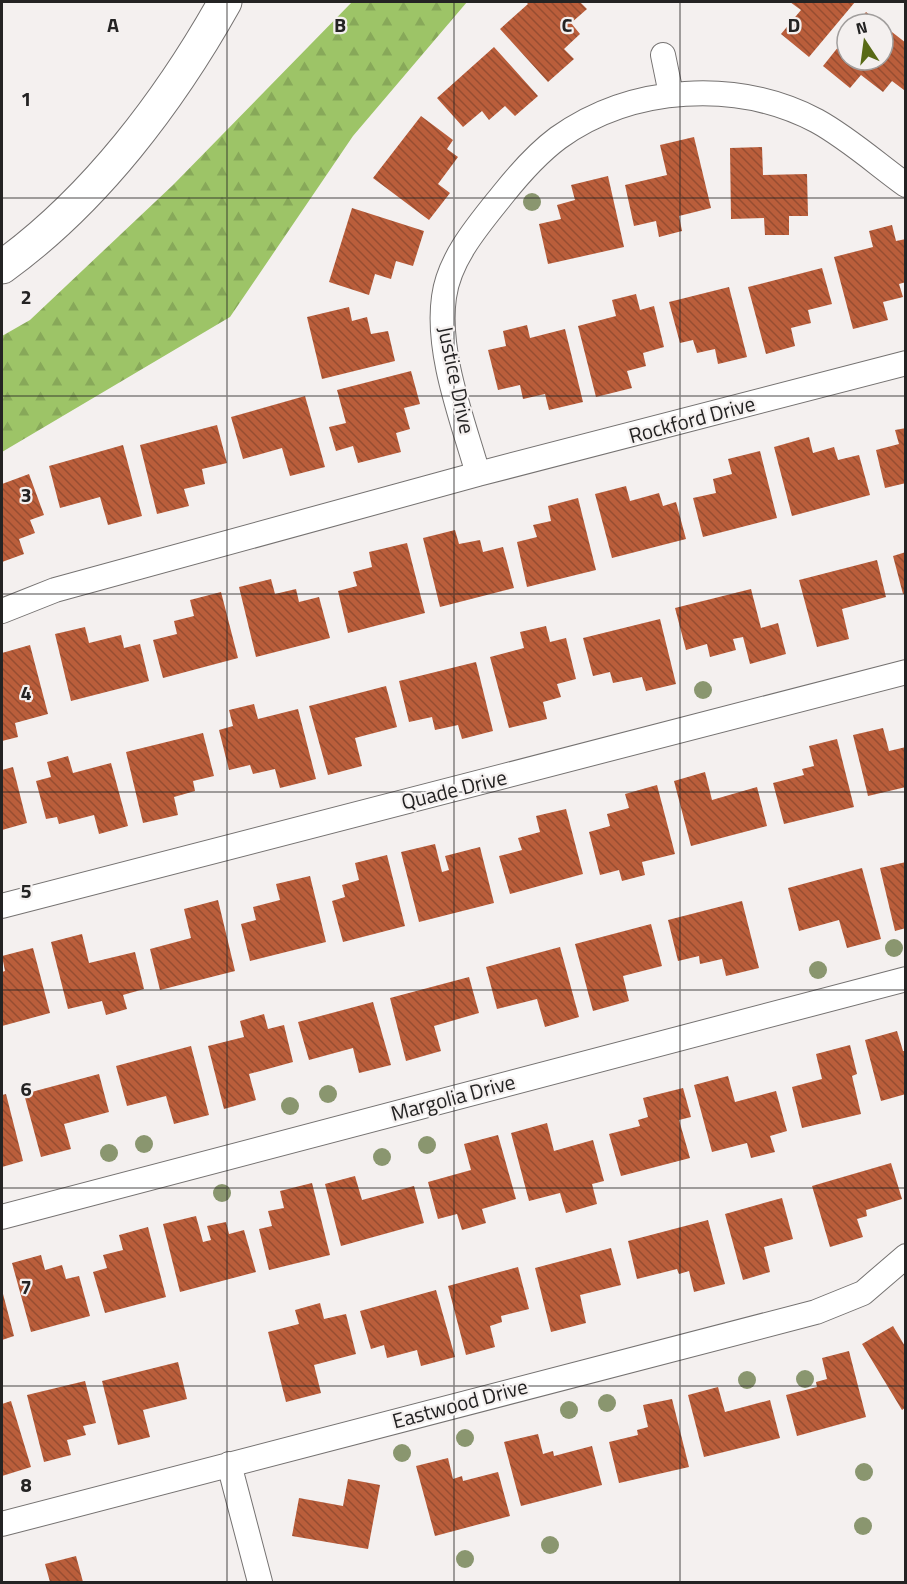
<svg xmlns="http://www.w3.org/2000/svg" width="907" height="1584" font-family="'Titillium Web',sans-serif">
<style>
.forest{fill:url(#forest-firs)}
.building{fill:url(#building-back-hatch)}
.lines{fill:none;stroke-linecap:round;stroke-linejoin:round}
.minor-casing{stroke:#757271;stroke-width:26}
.secondary-casing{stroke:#757271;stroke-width:35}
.minor{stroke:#fff;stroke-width:24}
.secondary{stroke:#fff;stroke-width:33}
.tree{fill:#8a966f}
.grid{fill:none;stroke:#242323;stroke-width:1.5;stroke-opacity:0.55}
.labels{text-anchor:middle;stroke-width:4.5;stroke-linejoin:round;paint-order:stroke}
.street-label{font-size:21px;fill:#242323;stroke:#f4f0ef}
.grid-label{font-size:20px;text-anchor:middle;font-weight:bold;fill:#242323;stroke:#f4f0ef;stroke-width:4.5;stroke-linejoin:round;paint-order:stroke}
</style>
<defs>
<pattern id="forest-firs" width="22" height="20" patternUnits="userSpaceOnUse" patternTransform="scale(1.5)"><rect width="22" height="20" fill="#9dc467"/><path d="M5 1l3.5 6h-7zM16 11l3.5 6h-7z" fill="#87a859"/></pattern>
<pattern id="building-back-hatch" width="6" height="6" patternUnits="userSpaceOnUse" patternTransform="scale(1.5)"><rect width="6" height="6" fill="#ba5e3b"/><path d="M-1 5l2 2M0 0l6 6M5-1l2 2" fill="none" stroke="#974d31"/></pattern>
</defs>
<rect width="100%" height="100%" fill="#f4f0ef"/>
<path class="forest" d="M352 2H467L353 136 230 317 2 452V336L30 320 173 185Z"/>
<path class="building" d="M526 2H580L587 9 571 23 580 34 564 49 574 59 548 82 500 29 528 4Z
M790 2H855L809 57 781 34 801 10Z
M866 12 881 24H856Z
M883 25 906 43 904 90 892 81 883 92 861 75 850 88 823 66 847 36V60H883Z
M494 47 538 96 515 116 505 106 489 120 482 111 463 127 437 98Z
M421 116 453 140 447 149 458 157 438 184 450 193 429 220 373 178Z
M694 137 711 208 679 216 682 231 659 237 656 221 634 226 625 185 667 175 660 145Z
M762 147 763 175 807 174 808 216H789V235H765L764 218 731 219 730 148Z
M608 176 624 247 548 264 539 224 561 219 557 205 575 200 571 185Z
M352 208 424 231 413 266 396 261 391 279 375 274 369 295 329 282Z
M892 225 896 241 906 239V282L899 284 903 297 883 302 888 320 853 329 834 257 873 247 869 231Z
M822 268 832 304 808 310 811 323 791 328 795 346 766 354 748 287Z
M729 287 747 357 718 364 715 349 697 353 693 340 680 343 669 302Z
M636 294 640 310 654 306 664 347 643 353 646 366 627 371 632 388 596 397 578 326 616 316 612 300Z
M349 307 352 321 367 317 371 334 388 331 395 361 322 379 307 317Z
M527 325 530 338 565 329 583 402 549 410 545 394 523 399 520 385 498 390 488 350 506 346 503 331Z
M411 371 420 404 404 408 410 429 396 433 401 452 358 463 353 446 336 451 329 427 346 423 337 390Z
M305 396 325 467 290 476 282 448 243 459 231 417Z
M217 425 227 463 202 469 205 484 184 489 189 506 157 514 140 445Z
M906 428V483L885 488 876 450 899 444 895 430Z
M809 437 813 453 834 447 838 460 859 455 870 495 792 516 774 447Z
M123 445 142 516 108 525 100 497 60 508 49 466Z
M760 451 777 518 703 537 693 498 716 493 713 479 732 474 728 459Z
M29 474 44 515 30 520 35 533 19 539 24 554 2 562V484Z
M626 486 630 501 659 493 663 506 676 502 686 539 612 558 595 494Z
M578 498 596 570 527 587 517 542 537 537 533 525 551 521 548 506Z
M455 530 459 544 480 540 483 552 503 547 514 588 440 607 423 538Z
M407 543 425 613 348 633 338 591 357 586 353 572 372 567 369 552Z
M906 552V593L903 594 893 556Z
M877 560 886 597 842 609 849 639 817 647 799 580Z
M271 579 275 594 296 589 299 602 319 597 330 638 256 657 239 587Z
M751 589 761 628 778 623 786 654 750 664 743 637 733 639 736 650 710 657 707 644 686 650 675 608Z
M221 592 238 658 163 678 153 640 177 634 174 621 194 616 190 600Z
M660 619 676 684 646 691 642 677 613 683 610 672 593 676 583 638Z
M546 626 550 642 566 638 576 679 557 684 561 697 543 702 547 719 509 728 490 657 524 648 520 632Z
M85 627 89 643 121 635 124 648 140 644 149 681 71 701 55 634Z
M30 645 48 714 15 723 18 737 2 741V653Z
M476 662 493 731 462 739 458 725 435 730 432 717 409 722 399 681Z
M386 686 397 727 355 738 362 766 328 775 309 706Z
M254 704 258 719 298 709 316 779 280 788 275 769 253 774 250 765 229 770 219 730 233 726 229 710Z
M883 728 889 751 906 747V787L868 796 853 735Z
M203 733 214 776 193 781 195 791 174 797 178 815 143 823 126 752Z
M837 739 854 807 784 824 773 783 804 775 802 769 814 766 809 746Z
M68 756 73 773 111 763 128 826 99 834 94 815 59 824 57 817 46 819 36 781 51 777 47 762Z
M13 767 27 823 2 830V770Z
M705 772 712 800 757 787 767 826 691 846 674 781Z
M657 785 675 854 642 862 645 875 622 881 619 870 600 875 589 832 610 826 607 814 629 808 625 794Z
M566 809 583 874 510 894 499 856 522 850 518 838 540 832 536 816Z
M435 844 442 872 449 870 445 856 480 847 494 903 419 922 401 852Z
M387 855 405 926 343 942 332 901 345 897 342 885 359 880 355 863Z
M906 862V928L895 931 880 868Z
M862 868 881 939 847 948 839 920 799 931 788 888Z
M310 876 326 942 250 961 241 924 256 920 253 907 280 900 276 884Z
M218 900 235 971 160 990 150 949 191 938 184 909Z
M742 901 759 968 726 976 722 959 700 964 699 956 678 961 668 920Z
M651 924 662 966 623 976 629 1001 593 1011 575 944Z
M82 934 89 963 135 952 144 989 123 995 127 1009 106 1015 102 1001 68 1009 51 942Z
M560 947 579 1017 545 1027 537 999 497 1009 486 967Z
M33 948 50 1013 2 1026V972L5 971 2 956Z
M469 977 479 1013 434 1026 441 1051 406 1061 390 998Z
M373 1002 391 1065 359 1073 353 1048 309 1060 298 1022Z
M264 1014 268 1029 284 1025 293 1062 249 1074 256 1100 224 1109 208 1046 244 1037 240 1021Z
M897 1031 903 1051H906V1094L881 1101 865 1040Z
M850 1045 857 1074 852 1076 861 1114 802 1128 792 1087 822 1079 816 1054Z
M191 1046 209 1115 174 1124 166 1096 127 1106 116 1066Z
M99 1074 109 1112 64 1124 71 1149 41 1157 24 1094Z
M728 1076 735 1102 776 1091 787 1131 770 1136 775 1152 751 1158 747 1143 712 1152 694 1085Z
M683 1088 691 1117 679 1120 690 1158 621 1176 609 1134 640 1126 638 1120 648 1117 643 1098Z
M6 1094 23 1161 2 1167V1095Z
M547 1123 554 1151 593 1140 604 1181 592 1184 597 1204 566 1213 560 1193 529 1201 511 1133Z
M498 1135 516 1199 482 1209 486 1223 462 1230 457 1214 438 1219 428 1182 471 1170 464 1144Z
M891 1163 902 1199 866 1210 867 1216 857 1219 863 1237 830 1247 812 1186Z
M355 1176 362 1200 414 1186 424 1223 341 1246 325 1184Z
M312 1183 330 1255 269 1270 259 1229 272 1226 268 1211 284 1208 280 1191Z
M782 1198 793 1239 764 1247 770 1272 743 1280 725 1214Z
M196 1216 203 1242 211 1240 207 1226 226 1222 229 1234 244 1230 256 1272 180 1292 163 1224Z
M708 1220 725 1284 694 1292 689 1271 679 1274 677 1269 637 1279 628 1241Z
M148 1227 166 1297 105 1313 93 1272 107 1268 103 1255 123 1250 119 1235Z
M611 1248 621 1285 580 1295 586 1323 551 1332 535 1268Z
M41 1255 45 1270 62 1265 66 1279 79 1276 90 1316 31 1332 12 1263Z
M518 1267 529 1309 501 1316 502 1322 490 1326 495 1347 466 1355 448 1286Z
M2 1290 14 1336 2 1340Z
M436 1290 455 1357 421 1366 417 1350 387 1358 384 1345 371 1349 360 1311Z
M320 1303 324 1319 346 1314 356 1354 314 1365 321 1393 286 1402 268 1332 299 1324 295 1310Z
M893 1326 906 1348V1407L902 1410 862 1344Z
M849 1351 866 1417 797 1436 786 1395 817 1387 816 1382 827 1379 822 1358Z
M178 1362 187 1399 143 1410 150 1437 118 1445 102 1381Z
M85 1381 96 1423 83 1426 86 1435 67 1440 71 1455 44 1462 27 1395Z
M718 1387 725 1412 770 1400 780 1438 704 1457 688 1395Z
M672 1399 689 1467 619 1483 609 1442 638 1435 637 1430 648 1427 643 1405Z
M11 1401 31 1467 2 1476V1404Z
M538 1434 543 1454 553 1451 554 1456 592 1446 602 1485 521 1506 504 1442Z
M448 1458 453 1479 462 1476 463 1481 498 1472 510 1516 435 1536 416 1466Z
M348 1479 380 1485 368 1549 292 1536 299 1498 343 1506Z
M76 1556 83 1582H50L45 1564Z"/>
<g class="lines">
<g class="minor-casing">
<path id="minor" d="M663 55 671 94
M478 474 906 363
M2 611 55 590 478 474C463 421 436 353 444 297 449 258 480 223 504 193 520 173 538 153 558 138 632 85 737 79 817 121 848 138 877 164 906 185
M2 906 906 672
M2 1217 906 979
M229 1464 260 1582
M2 1524 816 1312 863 1293 906 1256"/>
</g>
<g class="secondary-casing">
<path id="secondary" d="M2 267C95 200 170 100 225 2"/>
</g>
<use href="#minor" class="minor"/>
<use href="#secondary" class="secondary"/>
</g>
<g class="tree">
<circle cx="532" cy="202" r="9"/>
<circle cx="703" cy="690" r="9"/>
<circle cx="894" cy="948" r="9"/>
<circle cx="818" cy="970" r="9"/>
<circle cx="328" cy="1094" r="9"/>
<circle cx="290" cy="1106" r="9"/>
<circle cx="144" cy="1144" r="9"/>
<circle cx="427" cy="1145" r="9"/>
<circle cx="109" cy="1153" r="9"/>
<circle cx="382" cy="1157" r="9"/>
<circle cx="222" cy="1193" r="9"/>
<circle cx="805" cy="1379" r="9"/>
<circle cx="747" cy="1380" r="9"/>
<circle cx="607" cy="1403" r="9"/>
<circle cx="569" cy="1410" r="9"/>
<circle cx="465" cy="1438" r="9"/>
<circle cx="402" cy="1453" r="9"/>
<circle cx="864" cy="1472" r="9"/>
<circle cx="863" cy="1526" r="9"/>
<circle cx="550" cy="1545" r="9"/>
<circle cx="465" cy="1559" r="9"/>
</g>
<path class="grid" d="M227 2V1582M454 2V1582M680 2V1582M2 198H906M2 396H906M2 594H906M2 792H906M2 990H906M2 1188H906M2 1386H906"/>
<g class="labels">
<g class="street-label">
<text transform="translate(456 380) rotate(78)" y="7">Justice Drive</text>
<text transform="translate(692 420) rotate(-15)" y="7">Rockford Drive</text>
<text transform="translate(454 790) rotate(-14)" y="7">Quade Drive</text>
<text transform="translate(453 1098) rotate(-15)" y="7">Margolia Drive</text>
<text transform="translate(460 1404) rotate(-15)" y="7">Eastwood Drive</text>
</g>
</g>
<g class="grid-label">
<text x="113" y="32">A</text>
<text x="340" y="32">B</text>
<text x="567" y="32">C</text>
<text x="794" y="32">D</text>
<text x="26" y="106">1</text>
<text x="26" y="304">2</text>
<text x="26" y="502">3</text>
<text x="26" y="700">4</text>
<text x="26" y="898">5</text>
<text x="26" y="1096">6</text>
<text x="26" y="1294">7</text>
<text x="26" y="1492">8</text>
</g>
<rect width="907" height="1584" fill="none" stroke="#242323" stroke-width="6"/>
<g transform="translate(865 42) rotate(347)"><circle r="28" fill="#f4f0ef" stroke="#a19e9d" stroke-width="1.5"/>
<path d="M0-4.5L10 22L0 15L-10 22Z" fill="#586a16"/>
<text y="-9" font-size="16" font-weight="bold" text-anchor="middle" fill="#242323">N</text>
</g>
</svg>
